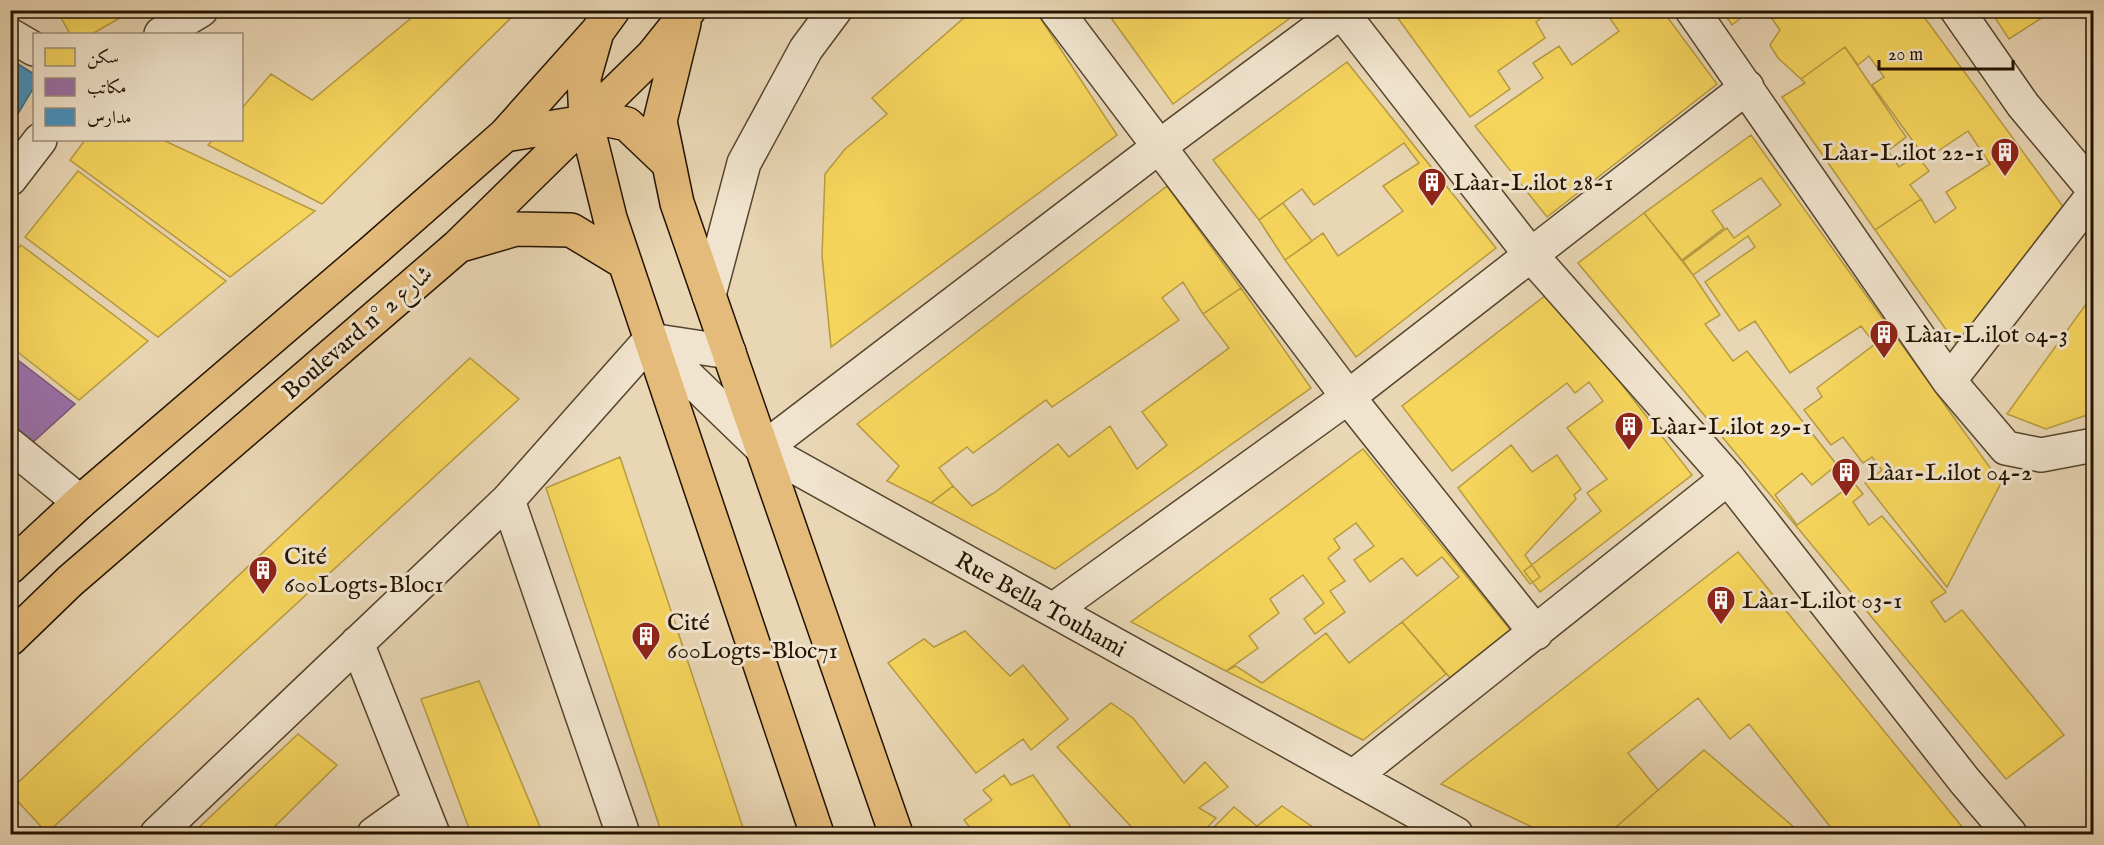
<svg xmlns="http://www.w3.org/2000/svg" width="2104" height="845" font-family="'IM FELL English',Amiri,serif">
<style>
.homes{fill:#f6d55c;stroke:#b79b40;stroke-width:1.5}
.offices{fill:#9970ab;stroke:#765478;stroke-width:1.5}
.schools{fill:#4393c3;stroke:#396d88;stroke-width:1.5}
.lines{fill:none;stroke-linecap:round;stroke-linejoin:round}
.minor-casing{stroke:#54442d;stroke-width:36}
.major-casing{stroke:#231300;stroke-width:36}
.minor{stroke:#f1e4ce;stroke-width:33}
.major{stroke:#e4bb7a;stroke-width:33}
.labels{text-anchor:middle;stroke-width:6;stroke-linejoin:round;paint-order:stroke}
.poi-label{font-size:24px;fill:#231300;stroke:#f1e4ce;text-anchor:start}
.street-label{font-size:24px;fill:#231300;stroke:#f1e4ce}
</style>
<rect width="100%" height="100%" fill="#e9d6b4"/>
<filter id="stains"><feTurbulence type="fractalNoise" baseFrequency=".00333" numOctaves="4"/><feColorMatrix values="0 0 0 0 .2 0 0 0 0 .09 0 0 0 0 .02 0 0 0 .5 -.17"/></filter>
<radialGradient id="worn" r=".72"><stop offset=".6" stop-color="#630" stop-opacity="0"/><stop offset="1" stop-color="#630" stop-opacity=".3"/></radialGradient>
<path class="homes" d="M57 10H134L92 34H70Z
M421 10H519L322 204 208 145 213 140H242V108L271 74 312 100Z
M973 10H1035L1117 135 831 347 822 256 825 174 845 149 887 114 872 98Z
M1114 10H1152L1157 18 1168 10H1301L1173 104 1109 15Z
M1405 10H1552L1536 22 1545 38 1498 71 1510 89 1470 117 1397 17Z
M1604 10H1662L1717 84 1547 217 1475 126 1543 78 1533 63 1559 46 1572 65 1619 31Z
M1722 10H1751L1732 25Z
M1771 10H1919L2067 212 1957 345 1875 230 1921 199 1935 223 1956 208 1946 192 1990 164 1968 131 1926 159 1872 85 1884 77 1869 56 1858 65 1845 47 1801 79 1778 58 1770 45 1780 30 1768 13Z
M1990 10H2054L2009 39Z
M1845 47 1906 137 1888 151 1899 167 1917 155 1929 171 1910 185 1921 199 1875 230 1782 97 1805 83 1801 79Z
M1347 62 1496 248 1356 357 1285 260 1323 233 1338 256 1403 211 1383 186 1419 163 1404 143 1314 205 1302 189 1259 220 1213 160Z
M1751 135 2001 483 1947 587 1865 483 1882 470 1872 457 1863 463 1843 437 1831 445 1804 410 1822 397 1817 388 1875 344 1861 326 1790 373 1755 321 1739 331 1705 282 1755 247 1748 236 1693 275 1683 261 1727 228 1734 238 1781 205 1761 178 1712 211 1724 228 1682 260 1644 213Z
M85 140H163L315 211 230 277 70 160Z
M78 171 226 281 158 337 25 237Z
M1167 186 1241 288 1203 314 1183 282 1162 298 1179 320 1052 407 1046 400 973 453 967 447 939 468 953 486 931 503 887 481 899 466 857 424Z
M1283 203 1312 241 1285 260 1259 220Z
M1644 213 1693 275 1720 315 1705 324 1733 361 1747 351 1837 465 1812 485 1802 473 1775 495 1797 525 1854 483 1863 494 1853 502 1869 525 1882 516 1946 592 1931 602 1945 622 1962 610 2064 735 2006 779 1578 263Z
M21 245 148 341 79 400 10 346V258Z
M1241 288 1311 388 1055 569 931 503 953 486 972 506 994 493 1058 444 1069 457 1110 426 1137 469 1167 445 1142 412 1229 348 1203 314Z
M1550 292 1692 475 1540 592 1524 571 1601 511 1587 493 1607 479 1567 428 1603 401 1589 382 1575 393 1567 383 1452 471 1402 406Z
M2094 293V415H2087L2046 429 2007 414Z
M470 358 519 399 47 833 10 793V790Z
M1511 445 1532 472 1557 455 1581 489 1574 495 1576 499 1525 555 1540 577 1530 584 1458 488Z
M1363 449 1512 632 1451 679 1402 622 1459 577 1442 557 1417 576 1402 558 1370 582 1354 560 1374 546 1356 523 1334 539 1340 548 1328 558 1345 581 1330 591 1345 612 1315 634 1304 619 1324 603 1303 575 1270 599 1279 613 1249 636 1258 648 1226 671 1131 622Z
M620 457 745 834H662L546 488Z
M1738 552 1968 834H1917L1913 828 1905 834H1836L1749 724 1730 739 1698 698 1628 753 1658 790 1608 834H1547L1441 784Z
M1402 622 1446 674 1363 740 1226 671 1236 666 1262 683 1326 633 1349 663Z
M965 631 1010 676 1023 665 1068 719 1031 750 1023 739 976 773 888 663 924 639 934 647Z
M479 681 543 834H471L421 699Z
M1111 703 1133 718 1184 783 1205 762 1228 787 1199 808 1216 818 1201 834H1138L1057 747Z
M2094 720V772H2089Z
M298 734 337 765 267 834H192Z
M1704 750 1802 834H1608Z
M1004 775 1011 785 1033 775 1076 834H975L964 820 992 800 983 790Z
M1282 806 1323 834H1207L1234 807 1257 826Z"/>
<path class="offices" d="M10 354 75 404 10 463Z"/>
<path class="schools" d="M10 59 34 74V87L10 127Z"/>
<g class="lines">
<g class="minor-casing">
<path id="minor" d="M1056 10 1348 397 1536 633
M1340 10 1530 254 1728 478 1964 780 2010 834
M1692 10 1949 381 2006 448 2041 455 2094 445
M1957 10 2023 105 2094 190
M161 34 201 10
M10 35 34 49
M10 179 40 140
M709 295 744 163 806 49 835 10
M650 340 763 449 1456 834
M1949 381 2094 194
M10 445 80 502
M763 449 1160 146 1343 10
M508 500 623 834
M1053 610 1348 397 1747 87
M357 643 433 834
M1353 777 1728 478
M157 834 508 500 650 340 729 352
M374 834 420 801"/>
</g>
<g class="major-casing">
<path id="major" d="M684 23 660 121 677 203 896 834
M597 32 584 78 586 121 610 218 817 834
M505 135 603 119 627 124 668 163
M461 245 516 229 571 230 624 262
M10 567 80 502 373 251 505 135 597 32 613 10
M10 639 70 581 457 247 653 55 689 10"/>
</g>
<use href="#minor" class="minor"/>
<use href="#major" class="major"/>
</g>
<defs>
<g id="building-pin" transform="scale(1.5)"><path d="M0 17L-7.5 6A9.5 9.5 0 1 1 7.5 6Z" fill="#8f2418" stroke="#f1e4ce"/><path d="M-4-6H4V6H1V3H-1V6H-4ZM-2.5-4.3h1.7v1.8h-1.7ZM.8-4.3h1.7v1.8H.8ZM-2.5-1h1.7V.8h-1.7ZM.8-1h1.7V.8H.8Z" fill="#fff"/></g>
</defs>
<g fill-rule="evenodd">
<use href="#building-pin" x="2005" y="152"/>
<use href="#building-pin" x="1432" y="182"/>
<use href="#building-pin" x="1884" y="334"/>
<use href="#building-pin" x="1629" y="426"/>
<use href="#building-pin" x="1846" y="472"/>
<use href="#building-pin" x="263" y="570"/>
<use href="#building-pin" x="1721" y="600"/>
<use href="#building-pin" x="646" y="636"/>
</g>
<g class="labels">
<g class="poi-label">
<text x="1984" y="160" text-anchor="end">Làa1-L.ilot 22-1</text>
<text x="1453" y="190">Làa1-L.ilot 28-1</text>
<text x="1905" y="342">Làa1-L.ilot 04-3</text>
<text x="1650" y="434">Làa1-L.ilot 29-1</text>
<text x="1867" y="480">Làa1-L.ilot 04-2</text>
<text x="284" y="564">Cité<tspan x="284" dy="28">600Logts-Bloc1</tspan></text>
<text x="1742" y="608">Làa1-L.ilot 03-1</text>
<text x="667" y="630">Cité<tspan x="667" dy="28">600Logts-Bloc71</tspan></text>
</g>
<g class="street-label">
<text transform="translate(357 332) rotate(-41)" y="8">Boulevard n° شارع 2</text>
<text transform="translate(1041 604) rotate(29)" y="8">Rue Bella Touhami</text>
</g>
</g>
<rect width="2104" height="845" fill="none" stroke="#e9d6b4" stroke-width="36"/>
<rect x="12" y="12" width="2080" height="821" fill="none" stroke="#231300" stroke-width="3"/>
<rect x="18" y="18" width="2068" height="809" fill="none" stroke="#231300" stroke-width="1.5"/>
<rect x="33" y="33" width="210" height="108" fill="#f1e4ce" stroke="#9f907c" stroke-width="1.5"/>
<rect x="45" y="48" width="30" height="18" fill="#f6d55c" stroke="#9f907c" stroke-width="1.5"/>
<text x="87" y="63" font-size="18" fill="#231300">سكن</text>
<rect x="45" y="78" width="30" height="18" fill="#9970ab" stroke="#9f907c" stroke-width="1.5"/>
<text x="87" y="93" font-size="18" fill="#231300">مكاتب</text>
<rect x="45" y="108" width="30" height="18" fill="#4393c3" stroke="#9f907c" stroke-width="1.5"/>
<text x="87" y="123" font-size="18" fill="#231300">مدارس</text>
<path d="M1879 60v9h134v-9" fill="none" stroke="#231300" stroke-width="3"/>
<text x="1888" y="60" font-size="18" fill="#231300" stroke="#f1e4ce" stroke-width="4.5" paint-order="stroke">20 m</text>
<rect width="100%" height="100%" filter="url(#stains)"/>
<rect width="100%" height="100%" fill="url(#worn)"/>
</svg>
